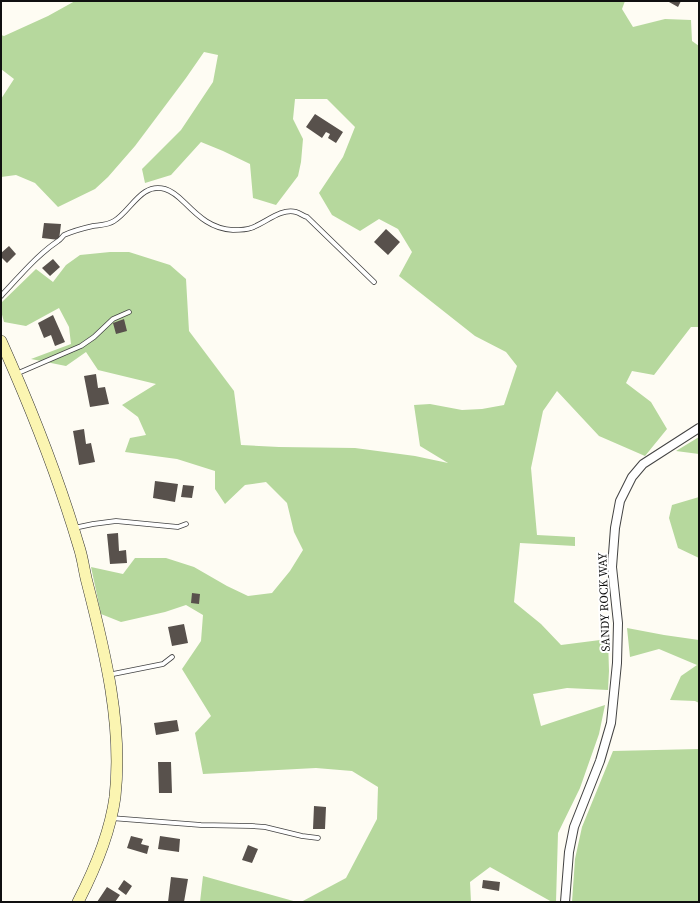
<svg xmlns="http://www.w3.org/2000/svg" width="700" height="903" font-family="'Source Serif 4',serif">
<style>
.forest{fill:#b6d89d}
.building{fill:#58514c}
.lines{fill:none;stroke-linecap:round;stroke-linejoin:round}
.lane-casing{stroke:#434343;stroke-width:5.5}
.street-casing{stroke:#434343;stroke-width:10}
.secondary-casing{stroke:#323232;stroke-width:12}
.lane{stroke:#fff;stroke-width:4}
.street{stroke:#fff;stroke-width:8}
.secondary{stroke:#fbf5b1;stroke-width:11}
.labels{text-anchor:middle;stroke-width:4;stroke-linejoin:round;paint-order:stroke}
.street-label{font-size:12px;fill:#101010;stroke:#fff}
</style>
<rect width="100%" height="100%" fill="#fefcf3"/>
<path class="forest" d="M75 1H625L622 9 633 27 665 19 691 20 692 41 699 46V327H691L654 375 632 371 626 383 651 402 667 429 645 456 599 436 557 391 543 411 531 468 537 535 575 537V546L520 543 514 602 541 624 561 645 608 639 609 671 608 690 567 688 533 694 541 726 605 705 599 734 580 788 558 833 556 902H552L490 867 470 882 471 902H301L346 878 377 819 378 787 352 771 316 768 203 774 195 733 211 716 182 669 201 641 203 615 186 605 165 612 121 622 101 614 91 567 123 574 135 558H166L194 567 227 586 248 596 272 593 290 571 303 550 294 532 287 503 266 482 245 485 225 504 215 489V471L177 459 125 452 130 438 146 435 138 417 122 405 156 384 98 370 86 352 66 366 31 359 71 344 69 327 59 308 26 326 4 322 1 311V303L36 269 53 282 66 265 80 255 110 252H129L170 265 186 279 189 331 234 391 241 445 279 447 355 448 415 456 448 463 420 446 414 405 430 404 462 410 482 409 504 405 517 366 506 352 475 336 399 276 412 252 398 229 379 219 360 231 332 215 319 193 343 157 355 127 327 99H295L293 119 303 139 301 162 298 176 276 205 253 198 250 164 223 151 201 142 171 175 145 183 142 169 181 130 213 82 218 55 204 52 186 78 135 146 108 177 95 189 58 207 35 183 16 175 1 177V99L14 79 1 69V35L4 36 48 16Z
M699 437V454L676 451Z
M699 497V558L678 548 669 518 672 505Z
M627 628 664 635 699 640V703L695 701 670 700 681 676 697 665 659 649 630 657Z
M699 749V902H572L575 859 582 827 613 751Z
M203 876 297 902H200Z"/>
<path class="building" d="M670 1H681L678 7 669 2Z
M315 114 343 132 336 143 328 138 330 134 326 132 322 138 306 127Z
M44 223 61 224 59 240 42 238Z
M386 229 400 242 388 255 374 242Z
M9 246 16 254 7 263 1 257V253Z
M53 259 60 267 50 276 42 268Z
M53 315 65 342 55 346 51 335 44 338 38 323Z
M124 319 127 331 116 334 113 323Z
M96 374 98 388 105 387 109 404 90 407 84 376Z
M84 429 86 444 91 443 95 462 79 465 73 431Z
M155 481 178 484 175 502 153 498Z
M183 485 194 486 192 498 181 497Z
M118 533 119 551 126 550 127 563 110 564 107 534Z
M192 593 200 594 199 604 191 603Z
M184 624 188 643 172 646 168 627Z
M177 720 179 731 156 735 154 723Z
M158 762H171L172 793H159Z
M314 806 326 807 325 829H313Z
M131 836 143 839 141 844 149 846 147 854 127 848Z
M160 836 180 839 179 852 158 849Z
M248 845 258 849 252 863 242 860Z
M171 877 188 879 184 902H168Z
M124 880 132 886 126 895 118 889Z
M483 880 500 882 499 891 482 888Z
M107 887 120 895 115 902H97Z"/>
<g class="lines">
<g class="lane-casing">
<path id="lane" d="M1 296C19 277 37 255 58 241 60 240 62 237 64 235 73 231 84 228 93 226 100 225 108 225 114 221 131 211 141 182 165 189 172 191 179 197 185 203 199 217 212 229 233 230 239 230 246 230 251 228 266 223 280 208 296 212 300 213 303 216 307 217L374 282
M16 374 81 346 94 337 113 319 129 312
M74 528 93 524 116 521 178 527 186 524
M108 675 163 664 172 657
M111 818 201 825 252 826 265 827 302 836 318 838"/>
</g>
<g class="street-casing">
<path id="street" d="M565 902 569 852 574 827 600 761 611 723 617 663 618 623 612 567 615 528 620 501 632 477 643 464 699 428"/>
</g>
<g class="secondary-casing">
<path id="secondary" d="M1 341C31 408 58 476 79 547 83 559 84 571 87 582 105 652 123 725 115 797 110 834 95 869 78 902"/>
</g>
<use href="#lane" class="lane"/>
<use href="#street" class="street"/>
<use href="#secondary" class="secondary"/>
</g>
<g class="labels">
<g class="street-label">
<text transform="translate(604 602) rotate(-92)" y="4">SANDY ROCK WAY</text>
</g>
</g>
<rect width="700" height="903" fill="none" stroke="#101010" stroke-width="4"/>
</svg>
